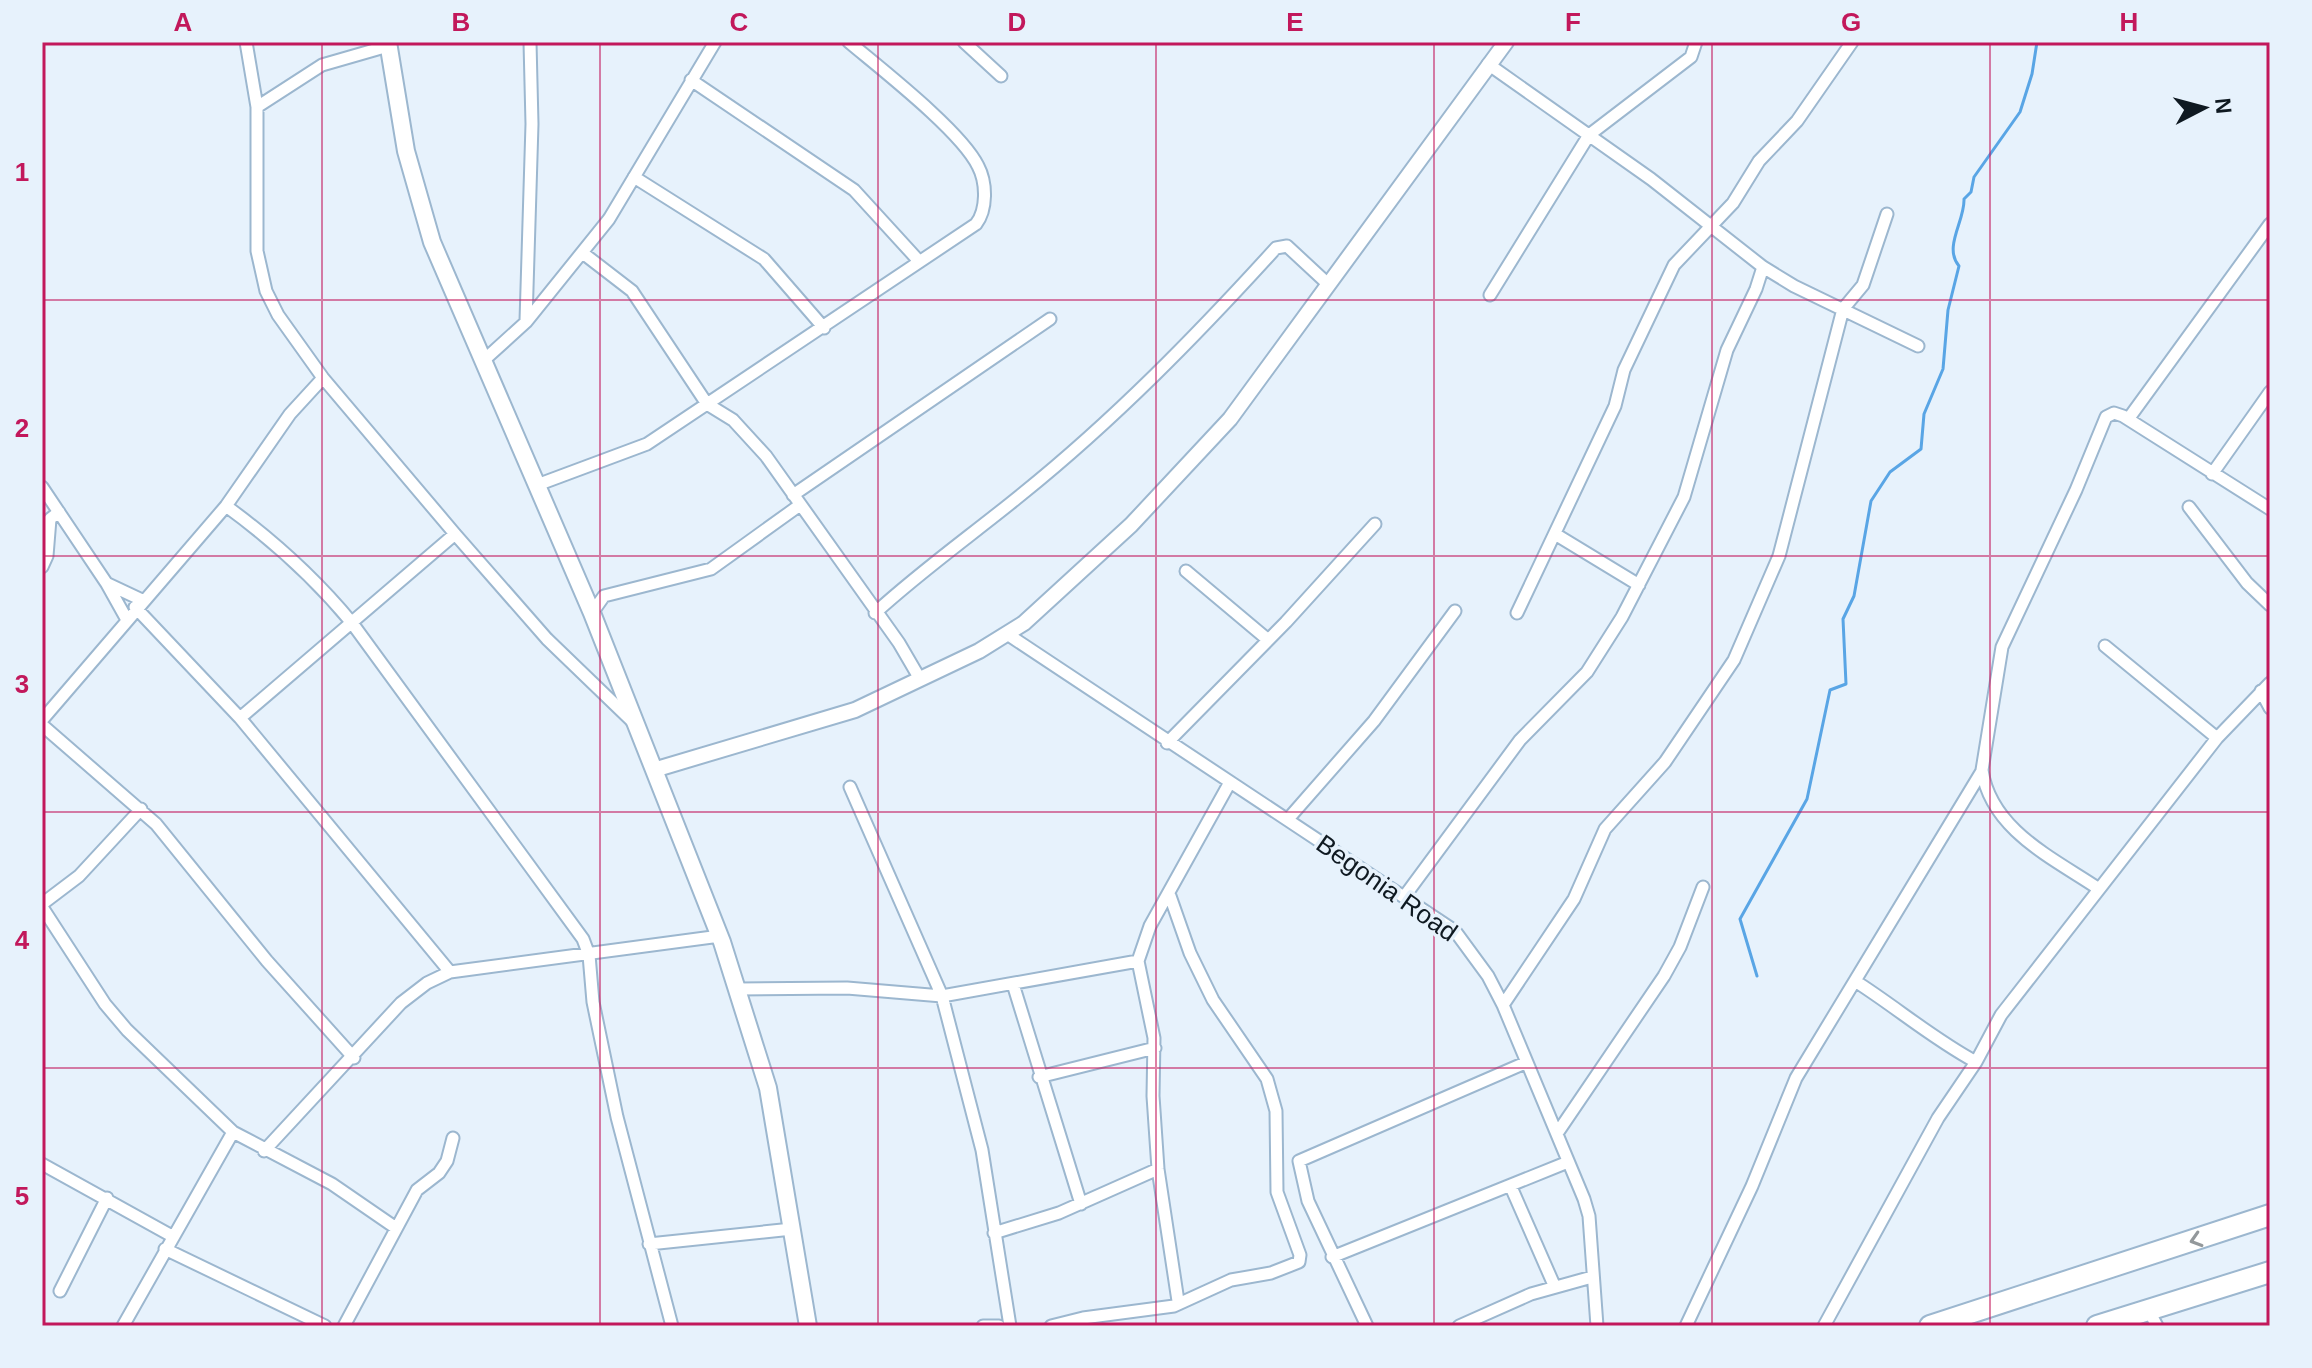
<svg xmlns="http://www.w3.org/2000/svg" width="2312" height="1368" font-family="Arial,sans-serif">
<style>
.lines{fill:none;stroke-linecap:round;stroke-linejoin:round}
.stream{stroke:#59a5e5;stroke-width:3}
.minor-casing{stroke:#9cb7cf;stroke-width:15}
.tertiary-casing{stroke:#9cb7cf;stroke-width:18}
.secondary-casing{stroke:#9cb7cf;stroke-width:20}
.motorway-casing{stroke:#9cb7cf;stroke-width:24}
.minor{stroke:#fff;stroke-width:11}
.tertiary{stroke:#fff;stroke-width:14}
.secondary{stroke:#fff;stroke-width:16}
.motorway{stroke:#fff;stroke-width:20}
.oneway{stroke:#93989b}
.grid{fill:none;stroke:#c2185b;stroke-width:2;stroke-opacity:0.55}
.labels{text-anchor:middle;stroke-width:7;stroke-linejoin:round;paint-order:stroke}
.street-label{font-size:26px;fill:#0f1921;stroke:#e7f2fc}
.neatline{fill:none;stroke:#c2185b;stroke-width:3}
.grid-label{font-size:26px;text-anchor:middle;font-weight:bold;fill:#c2185b}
</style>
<rect width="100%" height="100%" fill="#e7f2fc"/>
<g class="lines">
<path class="stream" d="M1757 976 1740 919 1807 799 1830 690 1846 684 1843 619 1854 596 1871 501 1890 472 1921 449 1924 414 1943 369 1948 310 1959 266C1943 247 1965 221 1964 199L1971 192 1974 177 2020 112 2032 74 2037 42"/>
<g class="minor-casing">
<path id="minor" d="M246 42 257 107V251L266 291 278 315 323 378 455 534 547 639 631 720
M964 42 1001 76
M1488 64 1651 179 1763 267 1794 286 1918 346
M691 80 854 190 918 260
M257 107 322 65 388 46
M634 177 764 259 824 328
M584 254 632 291 707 404 733 420 766 456 899 643 920 679
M1490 295 1589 135 1691 57 1696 42
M526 321 532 124 530 42
M483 361 526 322 609 219 715 42
M2129 418 2270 224
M2212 474 2270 392
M537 485 647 444 976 224C987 210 987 183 978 166 961 131 881 69 849 42
M42 487 107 584 126 618
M793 495 1050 319
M226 506C274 541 314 577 352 623L583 939 589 955 593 1002 617 1117 672 1326
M2189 507 2247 583 2270 605
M1555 534 1639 585
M42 567 47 556 50 519 59 512
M1186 571 1267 639
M108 584 142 600
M135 607 240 718 450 972
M592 613 604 596 711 569 800 505
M875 613C922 570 973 534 1022 494 1114 420 1197 335 1276 248L1287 246 1329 285
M1517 613 1615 406 1624 370 1674 265 1733 203 1759 161 1797 121 1852 42
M1007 634 1455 931 1488 976 1503 1005 1584 1199 1589 1216 1597 1326
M2105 646 2217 738
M2261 691 2270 708
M240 718 455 534
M42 720 226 506 290 414 323 378
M42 725 156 824 267 961 354 1058
M1167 743 1286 622 1375 524
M1289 818 1374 721 1455 611
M2099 889C2053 858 1991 830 1982 770L2002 647 2076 490 2106 417 2114 413 2123 416 2270 509
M1404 897 1520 740 1587 672 1622 617 1684 497 1727 350 1756 289 1763 267
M42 904 79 876 141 809
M42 907 105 1004 127 1030 233 1132 332 1184 396 1228
M1855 981C1896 1007 1933 1039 1976 1062
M1013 984 1081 1204
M738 989 847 988 942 996 850 787
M1503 1005 1574 899 1605 829 1665 762 1734 660 1779 556 1843 309 1863 285 1887 214
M1039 1077 1155 1048
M1558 1132 1664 976 1680 947 1703 887
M264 1151 401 1003 427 983 450 972 720 936
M42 1164 172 1236
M1511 1187 1554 1285
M994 1233 1059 1213 1158 1169
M649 1244 792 1229
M165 1249 325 1326
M1332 1257 1568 1162
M60 1291 107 1198
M1178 1301 1158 1169 1153 1096 1154 1038 1138 961 1150 926 1229 784
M2149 1311 2157 1326
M123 1326 233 1132
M344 1326 417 1190 439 1173 447 1161 453 1138
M983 1326H999
M1010 1326 982 1150 942 996 1138 961
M1051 1326 1083 1318 1174 1306 1231 1280 1271 1273 1299 1262 1300 1255 1277 1192 1276 1111 1267 1079 1213 1000 1190 953 1170 896
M1367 1326 1308 1201 1299 1161 1525 1063
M1459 1326 1531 1294 1592 1277
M1686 1326 1752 1186 1796 1078 1982 771
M1824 1326 1938 1118 1976 1062 2001 1015 2217 738 2270 683"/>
</g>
<g class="tertiary-casing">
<path id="tertiary" d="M657 769 855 710 979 651 1024 623 1131 525 1230 419 1506 42"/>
</g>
<g class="secondary-casing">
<path id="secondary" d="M388 42 406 151 432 242 592 613 722 942 768 1088 808 1326"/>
</g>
<g class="motorway-casing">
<path id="motorway" d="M1930 1326 2270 1215
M2097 1326 2270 1272"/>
</g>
<use href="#minor" class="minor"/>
<use href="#tertiary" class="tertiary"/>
<use href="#secondary" class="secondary"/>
<use href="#motorway" class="motorway"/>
</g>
<defs><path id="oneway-chevron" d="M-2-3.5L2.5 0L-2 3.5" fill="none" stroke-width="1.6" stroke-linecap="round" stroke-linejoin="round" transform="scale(2)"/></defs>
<use class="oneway" href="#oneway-chevron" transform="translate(2196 1240) rotate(163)"/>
<path class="grid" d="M322 42V1326M600 42V1326M878 42V1326M1156 42V1326M1434 42V1326M1712 42V1326M1990 42V1326M42 300H2270M42 556H2270M42 812H2270M42 1068H2270"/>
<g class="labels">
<g class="street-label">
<text transform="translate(1387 888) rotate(35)" y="9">Begonia Road</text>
</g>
</g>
<rect width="2312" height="1368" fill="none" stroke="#e7f2fc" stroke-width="88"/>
<g transform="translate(2204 108) rotate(84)" stroke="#e7f2fc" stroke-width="6" paint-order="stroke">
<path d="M0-6L14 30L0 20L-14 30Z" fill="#0f1921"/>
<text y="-12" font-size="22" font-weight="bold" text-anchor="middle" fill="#0f1921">N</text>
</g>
<rect x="44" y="44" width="2224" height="1280" class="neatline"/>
<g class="grid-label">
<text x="183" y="31">A</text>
<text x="461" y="31">B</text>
<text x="739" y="31">C</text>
<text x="1017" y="31">D</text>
<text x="1295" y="31">E</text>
<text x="1573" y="31">F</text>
<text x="1851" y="31">G</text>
<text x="2129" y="31">H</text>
<text x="22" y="181">1</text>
<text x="22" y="437">2</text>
<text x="22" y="693">3</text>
<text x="22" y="949">4</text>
<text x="22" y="1205">5</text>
</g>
</svg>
